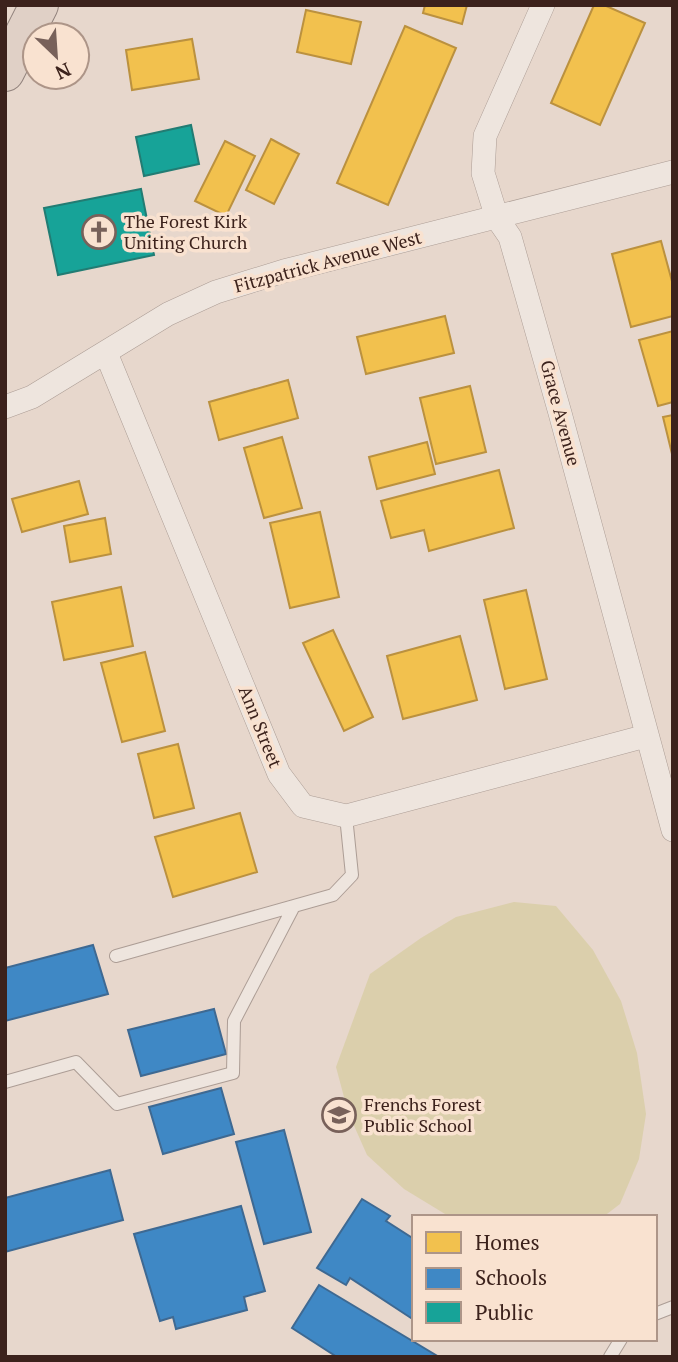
<svg xmlns="http://www.w3.org/2000/svg" width="678" height="1362" font-family="'PT Serif',serif">
<style>
.green{fill:#dbcfac}
.homes{fill:#f2c14e;stroke:#bb913f;stroke-width:2}
.schools{fill:#3f88c5;stroke:#3e6992;stroke-width:2}
.public{fill:#17a398;stroke:#227c73;stroke-width:2}
.lines{fill:none;stroke-linecap:round;stroke-linejoin:round}
.service-casing{stroke:#ac9d95;stroke-width:14}
.minor-casing{stroke:#ac9d95;stroke-width:24}
.trunk-casing{stroke:#91827c;stroke-width:40}
.service{stroke:#eee5de;stroke-width:12}
.minor{stroke:#eee5de;stroke-width:23}
.trunk{stroke:#e0d0c6;stroke-width:38}
.labels{text-anchor:middle;stroke-width:7;stroke-linejoin:round;paint-order:stroke}
.poi-label{font-size:18px;fill:#3c221c;stroke:#f9e2d0;text-anchor:start}
.street-label{font-size:18px;fill:#3c221c;stroke:#f9e2d0}
</style>
<rect width="100%" height="100%" fill="#e7d7cc"/>
<path class="green" d="M514 902 556 906 593 950 621 1001 637 1053 646 1114 639 1159 620 1204 603 1217H450L404 1189 367 1155 348 1112 336 1067 370 974 421 938 456 917Z"/>
<path class="homes" d="M425 5H467L462 24 423 13Z
M594 5H604L645 23 600 125 551 103Z
M306 10 361 22 351 64 297 52Z
M405 26 456 48 388 205 337 183Z
M192 39 199 79 132 90 126 50Z
M271 139 299 154 274 204 246 190Z
M225 141 255 156 226 216 195 201Z
M661 241 673 285V316L631 327 612 254Z
M445 316 454 353 366 374 357 337Z
M673 331V402L658 406 639 340Z
M288 380 298 418 219 440 209 402Z
M470 386 486 452 436 464 420 398Z
M673 415V458L663 417Z
M282 437 302 508 264 518 244 448Z
M427 442 435 474 377 489 369 457Z
M499 470 514 528 429 551 424 530 391 538 381 501Z
M79 481 88 514 22 532 12 499Z
M320 512 339 597 290 608 270 523Z
M105 518 111 554 70 562 64 526Z
M121 587 133 646 64 660 52 602Z
M526 590 547 679 505 689 484 600Z
M333 630 373 717 344 731 303 643Z
M460 636 477 700 403 719 387 656Z
M145 652 165 731 122 742 101 663Z
M178 744 194 808 154 818 138 754Z
M240 813 257 872 173 897 155 837Z"/>
<path class="schools" d="M93 945 108 994 5 1021V968Z
M214 1009 226 1054 141 1076 128 1030Z
M221 1088 234 1134 163 1154 149 1107Z
M284 1130 311 1232 264 1244 236 1142Z
M110 1170 123 1220 5 1252V1198Z
M362 1199 390 1216 386 1221 414 1239V1320L350 1278 346 1285 317 1268Z
M241 1206 265 1291 244 1297 247 1310 176 1329 173 1317 160 1321 134 1234Z
M319 1285 439 1357H337L292 1328Z"/>
<path class="public" d="M191 125 199 164 144 176 136 137Z
M141 189 154 255 58 275 44 208Z"/>
<g class="lines">
<g class="service-casing">
<path id="service" d="M116 956 333 895 352 875 346 816
M5 1082 76 1062 117 1104 233 1073 234 1021 294 906
M655 1314 673 1307
M610 1357 621 1339"/>
</g>
<g class="minor-casing">
<path id="minor" d="M543 5 485 136 483 173 497 218 510 237 560 413 673 830
M106 353 279 774 303 806 346 816 646 736
M5 407 32 397 168 314 216 292 284 271 673 172"/>
</g>
<g class="trunk-casing">
<path id="trunk" d="M5 72 39 5"/>
</g>
<use href="#service" class="service"/>
<use href="#minor" class="minor"/>
<use href="#trunk" class="trunk"/>
</g>
<defs>
<g id="church-ring" transform="scale(1.75)"><circle r="9.5" fill="#f9e2d0" stroke="#78615a" stroke-width="1.5"/><path d="M-1.2-6h2.4v3.5h3.3v2.4h-3.3V6h-2.4V-.1h-3.3v-2.4h3.3Z" fill="#78615a"/></g>
<g id="school-ring" transform="scale(1.75)"><circle r="9.5" fill="#f9e2d0" stroke="#78615a" stroke-width="1.5"/><path d="M0-5L7-2L0 1L-7-2ZM-4 1L0 2.5L4 1V4Q0 6-4 4Z" fill="#78615a"/></g>
</defs>
<g fill-rule="evenodd">
<use href="#church-ring" x="99" y="232"/>
<use href="#school-ring" x="339" y="1115"/>
</g>
<g class="labels">
<g class="poi-label">
<text x="124" y="228">The Forest Kirk<tspan x="124" dy="21">Uniting Church</tspan></text>
<text x="364" y="1111">Frenchs Forest<tspan x="364" dy="21">Public School</tspan></text>
</g>
<g class="street-label">
<text transform="translate(328 262) rotate(-15)" y="6">Fitzpatrick Avenue West</text>
<text transform="translate(560 413) rotate(75)" y="6">Grace Avenue</text>
<text transform="translate(260 727) rotate(68)" y="6">Ann Street</text>
</g>
</g>
<rect width="678" height="1362" fill="none" stroke="#3c221c" stroke-width="14"/>
<rect x="412" y="1215" width="245" height="126" fill="#f9e2d0" stroke="#ad9588" stroke-width="2"/>
<rect x="426" y="1232" width="35" height="21" fill="#f2c14e" stroke="#ad9588" stroke-width="2"/>
<text x="475" y="1250" font-size="21" fill="#3c221c">Homes</text>
<rect x="426" y="1268" width="35" height="21" fill="#3f88c5" stroke="#ad9588" stroke-width="2"/>
<text x="475" y="1285" font-size="21" fill="#3c221c">Schools</text>
<rect x="426" y="1302" width="35" height="21" fill="#17a398" stroke="#ad9588" stroke-width="2"/>
<text x="475" y="1320" font-size="21" fill="#3c221c">Public</text>
<g transform="translate(56 56) rotate(155)"><circle r="33" fill="#f9e2d0" stroke="#ad9588" stroke-width="2"/>
<path d="M0-5L12 26L0 18L-12 26Z" fill="#78615a"/>
<text y="-10" font-size="19" font-weight="bold" text-anchor="middle" fill="#3c221c">N</text>
</g>
</svg>
